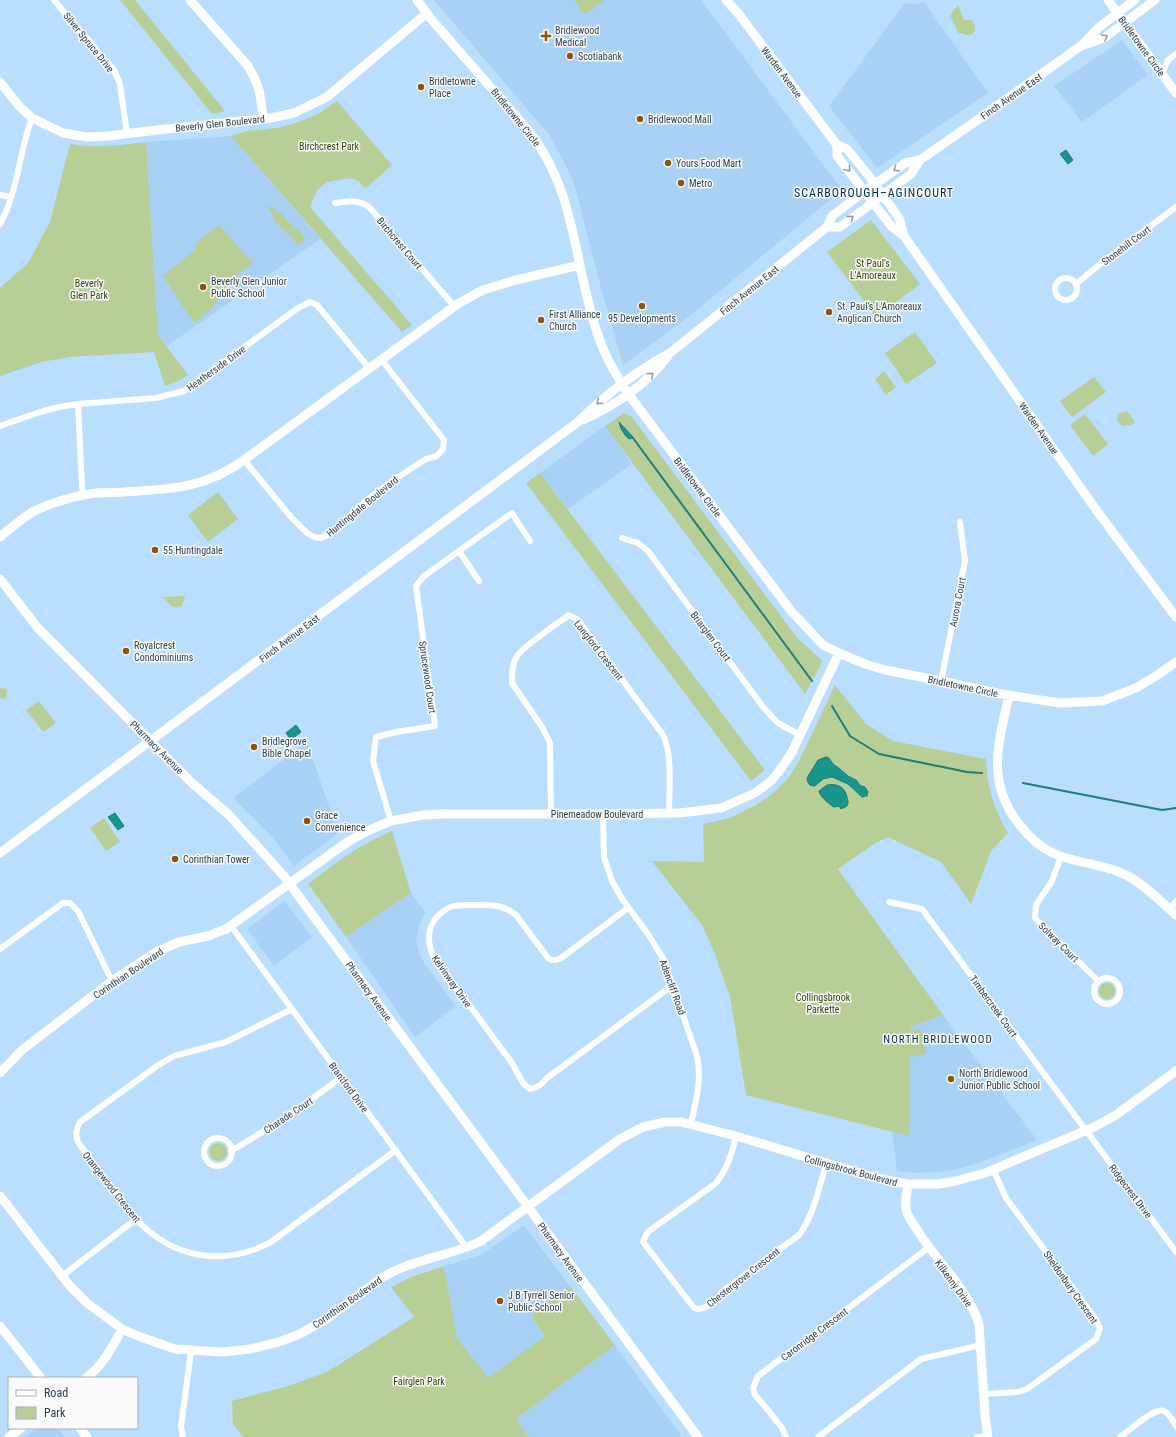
<svg xmlns="http://www.w3.org/2000/svg" width="1176" height="1437" font-family="'Roboto Condensed',sans-serif">
<style>
.built{fill:#a9d1f5}
.green{fill:#b8ce97}
.water{fill:#19968b;stroke:#1f7c79}
.lines{fill:none;stroke-linecap:round;stroke-linejoin:round}
.stream{stroke:#1f7c79;stroke-width:2}
.street{stroke:#fff;stroke-width:6}
.secondary{stroke:#fff;stroke-width:9}
.oneway{stroke:#969ea6}
.poi-dot{fill:#8d550b;stroke:#fafafa;stroke-width:1.5}
.labels{text-anchor:middle;stroke-width:3;stroke-linejoin:round;paint-order:stroke}
.poi-label{font-size:10px;fill:#2c3e4e;stroke:#fafafa;text-anchor:start}
.street-label{font-size:10px;fill:#2c3e4e;stroke:#fafafa}
.park-label{font-size:10px;fill:#30410a;stroke:#fafafa}
.neighbourhood-label{font-size:11px;letter-spacing:1px;fill:#012f4f;stroke:#fafafa}
.quarter-label{font-size:12px;letter-spacing:1px;fill:#012f4f;stroke:#fafafa}
</style>
<rect width="100%" height="100%" fill="#badeff"/>
<path class="built" d="M434 0H701L842 190 687 318 623 365 601 288 574 183 563 160 550 136Z
M924 2 988 93 877 168 829 106 905 3 917 4Z
M1122 40 1148 75 1082 122 1054 86Z
M231 136 320 239 167 346 158 335 146 142Z
M605 426 632 464 568 509 540 473Z
M307 742 338 833 294 866 273 838 233 798Z
M411 893 425 912 419 926 416 941 419 952 424 963 456 1006 415 1037 346 937Z
M284 901 312 937 274 966 247 929Z
M943 1015 1037 1140 987 1160 962 1168 938 1172 916 1173 897 1171 892 1132 909 1136 911 1026Z
M524 1225 570 1286 531 1316 545 1336 488 1379 457 1338 444 1266 481 1255Z
M615 1345 682 1437H529L516 1419Z
M37 1428H57L65 1437H25Z"/>
<path class="green" d="M120 0H135L225 111 212 114Z
M574 0H604L587 13 581 12 579 7Z
M958 5 964 20H972C976 26 977 35 968 35 965 35 961 33 958 33L950 15Z
M337 101 392 165 366 188 358 181 350 178 327 182 317 190 310 207 412 325 402 332 231 136 246 131 277 128 296 123 318 114Z
M146 142 158 335 188 375 178 381 165 386 154 352 70 357 41 362 0 376V288L28 263 50 222 70 144C95 149 120 145 146 142Z
M268 205C270 206 284 216 285 217 285 218 285 219 286 220 289 223 291 223 294 227L288 233 281 229 280 224 275 222C274 215 269 212 268 205Z
M871 220 920 284 876 317 827 252Z
M219 225 253 263 226 283 227 290 208 312 194 323 163 276 196 249V243Z
M296 228 301 232 305 240 298 245 288 234Z
M915 332 937 363 906 384 885 353Z
M884 371 896 387 886 395 875 379Z
M1094 377 1106 392 1072 417 1060 401Z
M1127 411 1135 422 1130 426 1127 425 1122 426 1117 420 1118 413Z
M624 413 632 417 798 639 823 661 805 694 605 426Z
M1085 414 1108 444 1093 456 1070 425Z
M540 473 765 770 751 781 526 483Z
M218 492 238 519 208 542 188 515Z
M185 596 182 606C171 610 170 604 163 597Z
M835 685 866 724 893 741 986 759C988 790 993 807 1008 833L991 851 971 904 941 862 888 837 874 844 838 869 943 1015 911 1026V1031L918 1029 923 1033 926 1054 910 1057 909 1136 746 1095 730 997 715 954 702 925 652 861 704 862 703 824 730 818 756 805 772 794 790 776 800 759Z
M0 688 7 689 6 699 0 698Z
M39 701 56 723 43 732 26 710Z
M104 818 120 842 106 851 90 828Z
M392 831 411 893 346 937 308 884C335 863 360 844 392 831Z
M1099 991a8 8 0 1 1 16 0a8 8 0 1 1-16 0Z
M209 1152a9 9 0 1 1 18 0a9 9 0 1 1-18 0Z
M444 1266 457 1338 488 1378 545 1336 531 1316 570 1286 615 1345 516 1419 529 1437H243L233 1424 232 1401 288 1386 327 1372 414 1317 391 1287 411 1277Z"/>
<path class="water" d="M1066 150 1073 160 1068 164 1060 154Z
M619 422 633 437V438L629 439C624 435 620 428 619 422Z
M296 725 301 732 291 740 286 733Z
M826 757 829 758 833 764 840 769 848 776 856 780 861 786 865 787 868 792 867 796 862 797 848 784 832 777 823 779 815 786C809 786 808 784 807 778L818 760Z
M827 785C837 783 845 787 847 797 848 801 849 802 847 806L841 809 839 806 834 807C829 804 820 797 819 791Z
M115 813 124 826 118 830 108 817Z"/>
<g class="lines">
<path class="stream" d="M633 438 812 681
M832 706 850 736 879 754 967 772 982 773
M1023 783 1162 810 1176 808"/>
<path class="street" d="M54 0 114 70 120 84 127 134
M1162 73 1168 60 1176 54
M0 195 10 197
M335 203C348 201 360 199 370 208L454 306
M0 224C18 192 19 152 32 118
M1055 289a11 11 0 1 1 22 0a11 11 0 1 1-22 0Z
M1076 284 1104 261 1176 207
M78 404 82 487 84 495
M0 426 40 412 59 407 78 404 156 398 184 391 298 308 310 302 317 305 369 368
M244 460 291 517 307 533 314 537 321 538 330 534 367 500 392 481 426 459 437 456 443 449 444 440 381 359
M622 538 638 543 648 551 763 707 778 723 800 735
M459 551 512 513 530 541
M941 681 965 561 960 522
M551 814 550 743 542 727 512 683C512 674 512 664 517 656 523 647 559 622 569 615L578 620 663 735C673 756 669 790 669 813
M603 814 604 857 612 881 623 900 648 934 664 960 696 1053C703 1077 696 1101 691 1124
M391 821 373 761 376 737 396 732 435 726 416 586 423 577 459 551 479 581
M1061 856 1052 881 1036 905 1035 918 1098 981
M889 902 922 909 1176 1252
M628 908 561 958C556 960 553 962 548 958L516 915C504 905 493 905 478 905 469 905 459 904 450 907 447 908 443 912 440 914 427 925 427 941 433 956L512 1063 523 1083 530 1089C538 1088 542 1084 547 1078L673 985
M1169 910 1176 901
M231 926 467 1248
M0 949 63 903H70L78 911 112 981
M1094 991a13 13 0 1 1 26 0a13 13 0 1 1-26 0Z
M292 1009 226 1042 174 1056 157 1066 80 1122C76 1129 75 1134 78 1142 90 1159 103 1176 116 1193 123 1202 129 1212 137 1220 174 1259 224 1267 271 1242L396 1150
M736 1136C732 1154 727 1170 715 1184L649 1231 646 1235 643 1242 694 1308C705 1312 717 1299 723 1291L799 1235C814 1215 819 1187 826 1164
M204 1152a14 14 0 1 1 28 0a14 14 0 1 1-28 0Z
M231 1151 284 1119 342 1077
M62 1276 136 1219
M984 1394 1018 1392 1027 1389 1096 1339 1100 1328 1095 1318 1006 1198 993 1169
M183 1437 181 1427 191 1351
M786 1437 782 1428 768 1410 755 1395 753 1388 758 1376 928 1248
M818 1437 921 1359 981 1345
M977 1437 987 1436
M1120 1437C1129 1431 1154 1407 1164 1411 1169 1413 1173 1421 1176 1426"/>
<path class="secondary" d="M190 0 248 66C260 86 261 97 263 119
M417 0 431 19 528 130C578 192 573 267 599 338 606 359 617 376 629 395L791 611 823 645 839 653 865 664 885 670 941 681 1001 694 1060 703 1102 701 1136 688 1156 676 1176 662
M726 0 738 13 837 145 847 149 869 176 899 218 904 236 1097 511 1176 617
M1108 0 1176 93
M1084 45 1104 38 1155 0
M0 82 19 106 32 118 63 133 87 137 108 136 157 130 271 118 294 113 327 97 427 13
M837 145V156L892 227 904 236
M827 227H840L911 174 920 160
M583 420C616 405 646 385 668 356
M0 537C11 528 22 518 34 511 51 503 71 497 89 494 100 492 112 493 123 492 170 489 204 489 244 460L459 303 483 290 516 280 580 265
M0 579 37 627 192 783 228 814 283 875 698 1437
M1009 696C998 744 986 782 1019 824 1028 836 1039 847 1053 853 1076 864 1103 863 1126 875 1144 884 1161 902 1176 915
M0 853 578 422C606 394 635 372 670 353L827 227 832 216 865 191 905 163 920 160 976 121 1082 45 1098 28 1135 0
M0 1073 22 1050 112 981 156 952 179 942 208 936 226 929 346 843 367 831 391 821 423 815 444 814H598L680 813 721 808 755 793 771 781 780 770 792 752 839 653
M908 1184C907 1192 905 1201 906 1209 908 1218 913 1224 918 1231 937 1262 968 1289 979 1324L985 1415 988 1437
M0 1196 70 1286 87 1303 122 1329 138 1336 175 1349 222 1352 250 1349 279 1342 300 1334 328 1318 383 1277C413 1259 450 1256 481 1241L620 1139 643 1127 665 1122H681L736 1136 876 1178 908 1184H939L956 1181 985 1173 1094 1127 1116 1115 1176 1071
M0 1326 41 1378
M86 1378C104 1364 111 1349 122 1329
M80 1428 87 1437
M9 1437 21 1428"/>
</g>
<defs><path id="oneway-chevron" d="M-2-3.5L2.5 0L-2 3.5" fill="none" stroke-width="1.6" stroke-linecap="round" stroke-linejoin="round"/></defs>
<g class="oneway">
<use href="#oneway-chevron" transform="translate(1105 37) rotate(-28)"/>
<use href="#oneway-chevron" transform="translate(848 169) rotate(51)"/>
<use href="#oneway-chevron" transform="translate(896 169) rotate(146)"/>
<use href="#oneway-chevron" transform="translate(851 218) rotate(-37)"/>
<use href="#oneway-chevron" transform="translate(651 375) rotate(-42)"/>
<use href="#oneway-chevron" transform="translate(599 402) rotate(138)"/>
</g>
<g class="poi-dot">
<path d="M544 30h4v4h4v4h-4v4h-4v-4h-4v-4h4z"/>
<circle cx="570" cy="56" r="4"/>
<circle cx="421" cy="87" r="4"/>
<circle cx="640" cy="119" r="4"/>
<circle cx="668" cy="163" r="4"/>
<circle cx="681" cy="183" r="4"/>
<circle cx="203" cy="287" r="4"/>
<circle cx="642" cy="306" r="4"/>
<circle cx="829" cy="312" r="4"/>
<circle cx="541" cy="320" r="4"/>
<circle cx="155" cy="550" r="4"/>
<circle cx="126" cy="651" r="4"/>
<circle cx="254" cy="747" r="4"/>
<circle cx="307" cy="821" r="4"/>
<circle cx="175" cy="859" r="4"/>
<circle cx="951" cy="1079" r="4"/>
<circle cx="500" cy="1301" r="4"/>
</g>
<g class="labels">
<g class="poi-label">
<text x="555" y="34">Bridlewood<tspan x="555" dy="12">Medical</tspan></text>
<text x="578" y="60">Scotiabank</text>
<text x="429" y="85">Bridletowne<tspan x="429" dy="12">Place</tspan></text>
<text x="648" y="123">Bridlewood Mall</text>
<text x="676" y="167">Yours Food Mart</text>
<text x="689" y="187">Metro</text>
<text x="211" y="285">Beverly Glen Junior<tspan x="211" dy="12">Public School</tspan></text>
<text x="837" y="310">St. Paul's L'Amoreaux<tspan x="837" dy="12">Anglican Church</tspan></text>
<text x="549" y="318">First Alliance<tspan x="549" dy="12">Church</tspan></text>
<text x="642" y="322" text-anchor="middle">95 Developments</text>
<text x="163" y="554">55 Huntingdale</text>
<text x="134" y="649">Royalcrest<tspan x="134" dy="12">Condominiums</tspan></text>
<text x="262" y="745">Bridlegrove<tspan x="262" dy="12">Bible Chapel</tspan></text>
<text x="315" y="819">Grace<tspan x="315" dy="12">Convenience</tspan></text>
<text x="183" y="863">Corinthian Tower</text>
<text x="959" y="1077">North Bridlewood<tspan x="959" dy="12">Junior Public School</tspan></text>
<text x="508" y="1299">J B Tyrrell Senior<tspan x="508" dy="12">Public School</tspan></text>
</g>
<g class="street-label">
<text transform="translate(89 42) rotate(51)" y="4">Silver Spruce Drive</text>
<text transform="translate(1142 46) rotate(54)" y="4">Bridletowne Circle</text>
<text transform="translate(782 72) rotate(53)" y="4">Warden Avenue</text>
<text transform="translate(1011 96) rotate(-35)" y="4">Finch Avenue East</text>
<text transform="translate(516 117) rotate(51)" y="4">Bridletowne Circle</text>
<text transform="translate(220 123) rotate(-6)" y="4">Beverly Glen Boulevard</text>
<text transform="translate(400 243) rotate(50)" y="4">Birchcrest Court</text>
<text transform="translate(1126 245) rotate(-37)" y="4">Stonehill Court</text>
<text transform="translate(749 290) rotate(-39)" y="4">Finch Avenue East</text>
<text transform="translate(216 368) rotate(-36)" y="4">Heatherside Drive</text>
<text transform="translate(1039 428) rotate(55)" y="4">Warden Avenue</text>
<text transform="translate(698 487) rotate(53)" y="4">Bridletowne Circle</text>
<text transform="translate(362 506) rotate(-39)" y="4">Huntingdale Boulevard</text>
<text transform="translate(957 602) rotate(-79)" y="4">Aurora Court</text>
<text transform="translate(711 636) rotate(53)" y="4">Briarglen Court</text>
<text transform="translate(289 638) rotate(-37)" y="4">Finch Avenue East</text>
<text transform="translate(599 650) rotate(52)" y="4">Longford Crescent</text>
<text transform="translate(428 677) rotate(82)" y="4">Sprucewood Court</text>
<text transform="translate(963 686) rotate(12)" y="4">Bridletowne Circle</text>
<text transform="translate(157 747) rotate(45)" y="4">Pharmacy Avenue</text>
<text x="597" y="818">Pinemeadow Boulevard</text>
<text transform="translate(1059 942) rotate(45)" y="4">Solway Court</text>
<text transform="translate(128 973) rotate(-34)" y="4">Corinthian Boulevard</text>
<text transform="translate(452 981) rotate(55)" y="4">Kelvinway Drive</text>
<text transform="translate(673 987) rotate(70)" y="4">Adencliff Road</text>
<text transform="translate(369 991) rotate(54)" y="4">Pharmacy Avenue</text>
<text transform="translate(994 1006) rotate(54)" y="4">Timbercreek Court</text>
<text transform="translate(349 1087) rotate(54)" y="4">Brantford Drive</text>
<text transform="translate(288 1115) rotate(-34)" y="4">Charade Court</text>
<text transform="translate(851 1170) rotate(15)" y="4">Collingsbrook Boulevard</text>
<text transform="translate(112 1187) rotate(52)" y="4">Orangewood Crescent</text>
<text transform="translate(1131 1191) rotate(53)" y="4">Ridgecrest Drive</text>
<text transform="translate(561 1252) rotate(54)" y="4">Pharmacy Avenue</text>
<text transform="translate(743 1277) rotate(-38)" y="4">Chestergrove Crescent</text>
<text transform="translate(954 1283) rotate(54)" y="4">Kilkenny Drive</text>
<text transform="translate(1071 1287) rotate(55)" y="4">Sheldonbury Crescent</text>
<text transform="translate(347 1302) rotate(-35)" y="4">Corinthian Boulevard</text>
<text transform="translate(814 1334) rotate(-37)" y="4">Caronridge Crescent</text>
</g>
<g class="park-label">
<text x="329" y="150">Birchcrest Park</text>
<text x="873" y="267">St Paul's<tspan x="873" dy="12">L'Amoreaux</tspan></text>
<text x="89" y="287">Beverly<tspan x="89" dy="12">Glen Park</tspan></text>
<text x="823" y="1001">Collingsbrook<tspan x="823" dy="12">Parkette</tspan></text>
<text x="419" y="1385">Fairglen Park</text>
</g>
<g class="neighbourhood-label">
<text x="938" y="1043">NORTH BRIDLEWOOD</text>
</g>
<g class="quarter-label">
<text x="874" y="197">SCARBOROUGH–AGINCOURT</text>
</g>
</g>
<rect x="8" y="1377" width="130" height="52" fill="#fafafa" stroke="#a8afb5"/>
<rect x="16" y="1390" width="20" height="6" fill="#ffffff" stroke="#a8afb5"/>
<text x="44" y="1397" font-size="12" fill="#2c3e4e">Road</text>
<rect x="16" y="1407" width="20" height="12" fill="#b8ce97" stroke="#a8afb5"/>
<text x="44" y="1417" font-size="12" fill="#2c3e4e">Park</text>
</svg>
